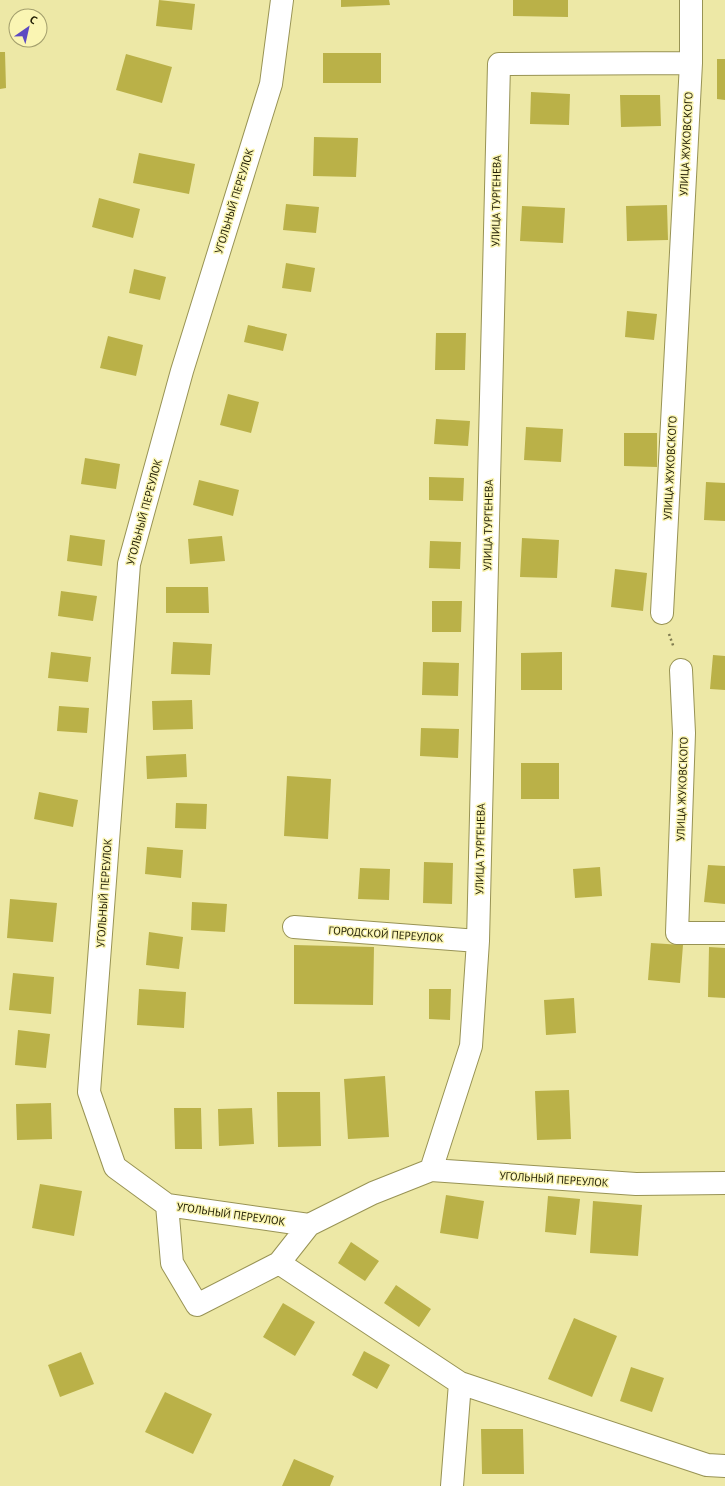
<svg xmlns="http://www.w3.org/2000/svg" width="725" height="1486" font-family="'PT Sans',sans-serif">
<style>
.building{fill:#bab148}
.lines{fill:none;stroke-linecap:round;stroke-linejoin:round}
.minor-casing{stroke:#989354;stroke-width:24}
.path{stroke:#807c50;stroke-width:2.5;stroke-dasharray:2 3;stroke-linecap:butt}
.minor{stroke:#fff;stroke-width:22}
.labels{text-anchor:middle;stroke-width:3;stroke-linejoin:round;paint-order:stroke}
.street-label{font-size:11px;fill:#201d04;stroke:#faf5b3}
</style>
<rect width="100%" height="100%" fill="#ede8a6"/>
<path class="building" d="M159 0 195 4 192 30 156 26Z
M341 0H389L390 5 341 7Z
M513 0H568V17L513 16Z
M0 52H5L6 88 0 89Z
M323 53H381V83H323Z
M126 54 172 67 162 103 116 90Z
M717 59H725V100L717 99Z
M531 92 570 94 569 125 530 124Z
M620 95H660L661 126 621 127Z
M314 137 358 138 356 177 313 176Z
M139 153 195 164 189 194 133 183Z
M99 198 140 209 133 238 92 227Z
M286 204 319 207 316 233 283 230Z
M667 205 668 240 627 241 626 206Z
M522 206 565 208 563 243 520 241Z
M286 263 315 268 311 292 282 288Z
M134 269 166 277 160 300 129 293Z
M627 311 657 314 654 340 625 337Z
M248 325 287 334 283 351 244 342Z
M436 333H466L465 370H435Z
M108 336 143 345 136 376 100 368Z
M228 394 259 402 251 433 220 425Z
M436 419 470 421 468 446 434 444Z
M526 427 563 429 561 462 524 460Z
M624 433H657V467L624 466Z
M85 458 120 464 116 489 81 484Z
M429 477 464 478 463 501 429 500Z
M199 480 239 490 233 516 193 505Z
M706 482 725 483V521L704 520Z
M70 535 105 540 102 566 67 561Z
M222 536 225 561 190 564 188 539Z
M522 538 559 540 557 578 520 577Z
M430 541 461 542 460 569 429 568Z
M615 569 647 573 643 611 611 607Z
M166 587H208L209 613H166Z
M61 591 97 596 93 621 58 616Z
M432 601H462L461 632H432Z
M173 642 212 644 210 675 171 674Z
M51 652 91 657 88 682 48 678Z
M562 652V690H521V653Z
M713 655 725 656V690L710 689Z
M423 662 459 663 458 696 422 695Z
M192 700 193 729 153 730 152 701Z
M59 706 89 708 87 733 57 731Z
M421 728 459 729 458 758 420 756Z
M186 754 187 777 147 779 146 756Z
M521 763H559V799H521Z
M287 776 331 779 328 839 284 836Z
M39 792 78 800 73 827 34 819Z
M176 803 207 804 206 829 175 828Z
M147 847 183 850 181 878 145 874Z
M424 862 453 863 452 904 423 903Z
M708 865 725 866V904L704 902Z
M600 867 602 896 575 898 573 869Z
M360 868 390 869 389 900 358 899Z
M10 899 57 903 53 942 7 938Z
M192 902 227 904 225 932 191 930Z
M149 932 183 937 179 969 146 965Z
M651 943 683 945 680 983 648 980Z
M294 945 374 947 373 1005 294 1004Z
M709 947 725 948V998L708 997Z
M13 973 54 977 51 1014 9 1010Z
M139 989 186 992 184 1028 137 1025Z
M429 989H451L450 1020 429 1019Z
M574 998 576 1033 546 1035 544 1000Z
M18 1030 50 1034 46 1068 15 1065Z
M385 1076 389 1137 348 1139 344 1079Z
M569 1090 571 1139 537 1140 535 1091Z
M277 1092H320L321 1146 278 1147Z
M51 1103 52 1139 17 1140 16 1104Z
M174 1108H201L202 1149H175Z
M252 1108 254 1144 219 1146 218 1109Z
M40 1184 82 1191 74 1236 32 1228Z
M446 1195 484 1201 478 1239 440 1233Z
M548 1196 580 1199 576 1235 545 1232Z
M593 1201 642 1205 638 1256 590 1253Z
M351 1242 379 1261 365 1281 338 1263Z
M396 1285 431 1309 419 1327 384 1303Z
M283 1303 315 1322 295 1356 263 1337Z
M574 1318 617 1336 592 1397 548 1379Z
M364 1351 390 1365 377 1389 352 1375Z
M81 1352 94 1384 60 1397 48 1365Z
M631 1367 664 1378 652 1412 620 1401Z
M165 1392 212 1414 193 1454 145 1432Z
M481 1429H523L524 1474H482Z
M294 1459 334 1476 330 1486H282Z"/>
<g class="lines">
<g class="minor-casing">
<path id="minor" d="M282 0 271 84 182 371 129 564 89 1092 115 1167 167 1205 309 1225 373 1193 431 1170 636 1184 725 1183
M662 613 691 63V0
M681 670 684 733 677 933H725
M294 927 478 941
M431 1170 471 1046 478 941 499 64 691 63
M167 1205 172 1263 197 1305 279 1263
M309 1225 279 1263 460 1383 707 1465 725 1466
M452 1486 460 1383"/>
</g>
<path class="path" d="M669 634 674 648"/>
<use href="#minor" class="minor"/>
</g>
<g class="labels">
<g class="street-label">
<text transform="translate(686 144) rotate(-87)" y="4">УЛИЦА ЖУКОВСКОГО</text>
<text transform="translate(234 201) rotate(-73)" y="4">УГОЛЬНЫЙ ПЕРЕУЛОК</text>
<text transform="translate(496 201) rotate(-89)" y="4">УЛИЦА ТУРГЕНЕВА</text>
<text transform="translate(670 468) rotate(-87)" y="4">УЛИЦА ЖУКОВСКОГО</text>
<text transform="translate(144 512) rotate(-75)" y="4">УГОЛЬНЫЙ ПЕРЕУЛОК</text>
<text transform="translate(488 525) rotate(-89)" y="4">УЛИЦА ТУРГЕНЕВА</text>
<text transform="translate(682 789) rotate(-88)" y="4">УЛИЦА ЖУКОВСКОГО</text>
<text transform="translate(480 849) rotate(-89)" y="4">УЛИЦА ТУРГЕНЕВА</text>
<text transform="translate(104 893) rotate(-86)" y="4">УГОЛЬНЫЙ ПЕРЕУЛОК</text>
<text transform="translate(386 934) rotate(4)" y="4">ГОРОДСКОЙ ПЕРЕУЛОК</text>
<text transform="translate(554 1179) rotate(4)" y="4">УГОЛЬНЫЙ ПЕРЕУЛОК</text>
<text transform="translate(231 1214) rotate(8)" y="4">УГОЛЬНЫЙ ПЕРЕУЛОК</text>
</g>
</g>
<g transform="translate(28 28) rotate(34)"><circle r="19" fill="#faf5b3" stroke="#a39f6d"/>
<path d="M0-3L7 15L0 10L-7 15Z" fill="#5c4ac2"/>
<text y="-6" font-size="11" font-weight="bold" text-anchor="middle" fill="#201d04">С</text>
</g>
</svg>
